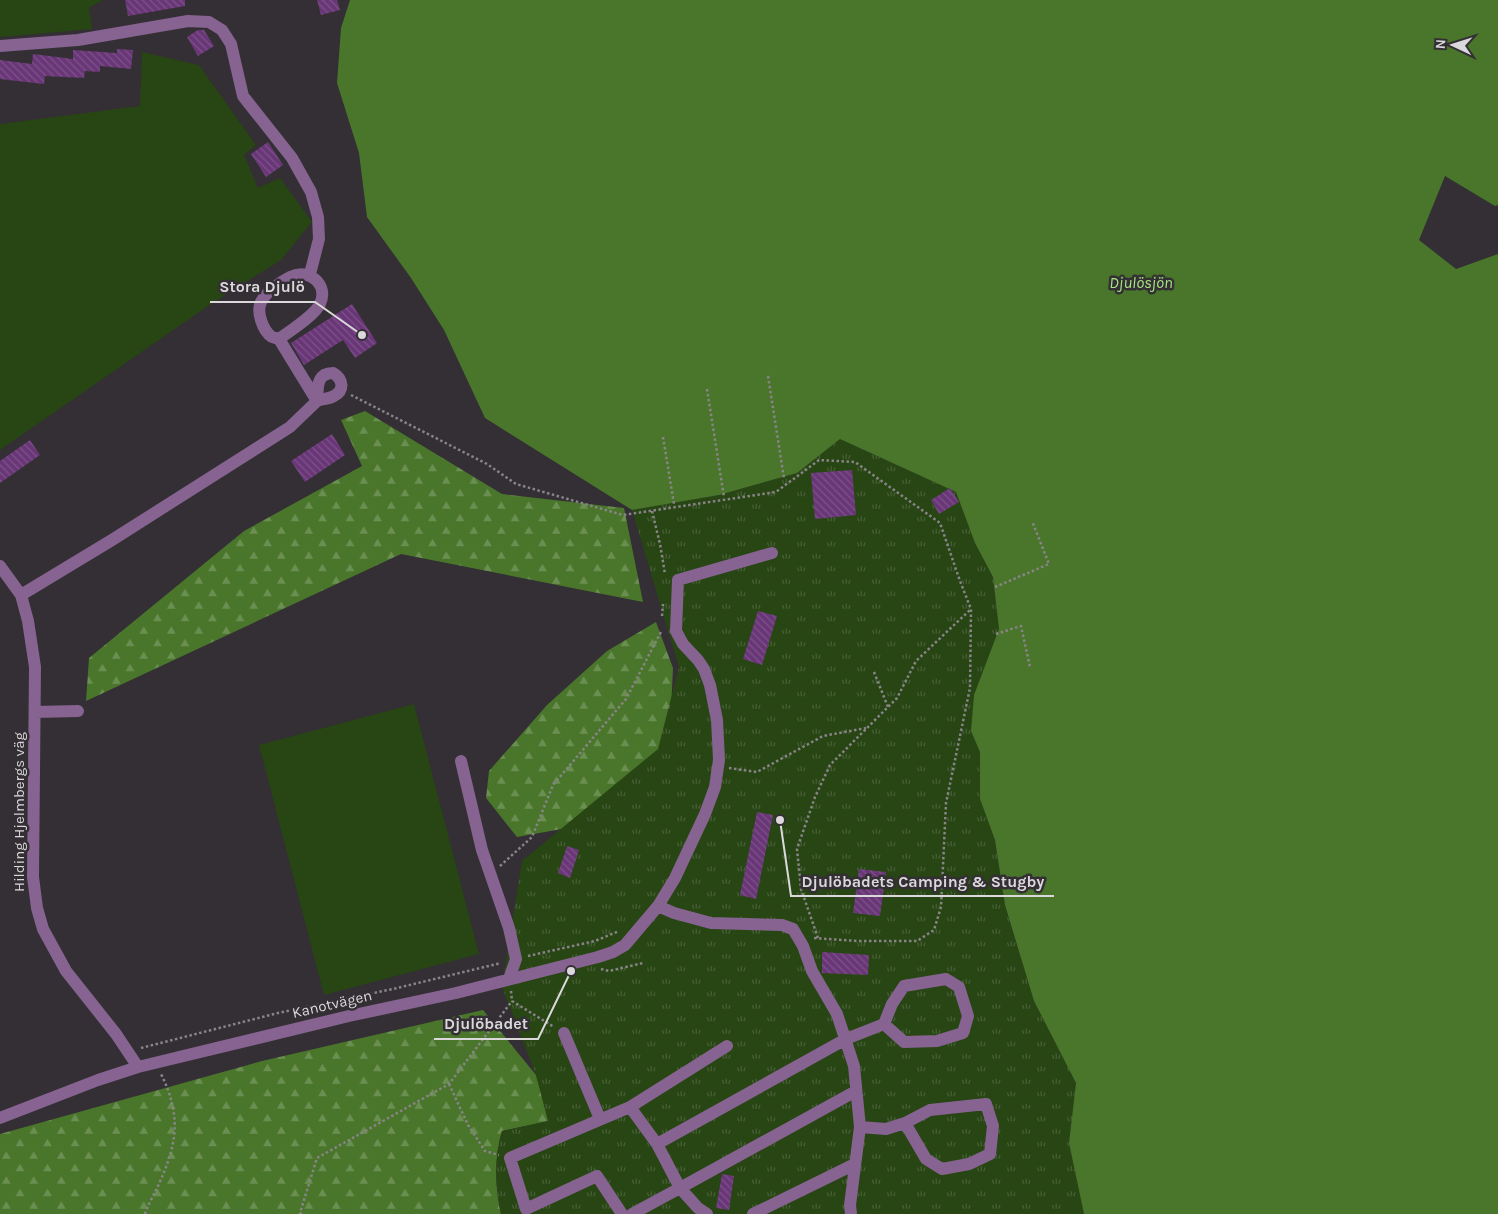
<svg xmlns="http://www.w3.org/2000/svg" width="1498" height="1214" font-family="Karla,sans-serif">
<style>
.grass{fill:#284514}
.forest{fill:url(#forest-firs)}
.park{fill:url(#park-tufts)}
.water{fill:#49762a}
.building{fill:url(#building-back-hatch)}
.lines{fill:none;stroke-linecap:round;stroke-linejoin:round}
.path{stroke:#888488;stroke-width:2.5;stroke-dasharray:2.5 2.5;stroke-linecap:butt}
.minor{stroke:#866390;stroke-width:12}
.labels{text-anchor:middle;stroke-width:5;stroke-linejoin:round;paint-order:stroke}
.street-label{font-size:15px;fill:#dbd8db;stroke:#332f34}
.water-label{font-size:16px;font-style:italic;fill:#a6e680;stroke:#332f34}
.leader{fill:none;stroke:#dbd8db;stroke-width:2}
.callout-dot{fill:#dbd8db;stroke:#332f34;stroke-width:2}
.callout-label{font-size:16px;text-anchor:middle;font-weight:bold;fill:#dbd8db;stroke:#332f34;stroke-width:5;stroke-linejoin:round;paint-order:stroke}
</style>
<defs>
<pattern id="forest-firs" width="22" height="20" patternUnits="userSpaceOnUse" patternTransform="scale(1.25)"><rect width="22" height="20" fill="#49762a"/><path d="M5 1l3.5 6h-7zM16 11l3.5 6h-7z" fill="#6b8f52"/></pattern>
<pattern id="park-tufts" width="24" height="20" patternUnits="userSpaceOnUse" patternTransform="scale(1.25)"><rect width="24" height="20" fill="#284514"/><path d="M3 7l-1-3M5 7V3M7 7l1-3M15 17l-1-3M17 17v-4M19 17l1-3" fill="none" stroke="#475f36"/></pattern>
<pattern id="building-back-hatch" width="6" height="6" patternUnits="userSpaceOnUse" patternTransform="scale(1.25)"><rect width="6" height="6" fill="#693677"/><path d="M-1 5l2 2M0 0l6 6M5-1l2 2" fill="none" stroke="#7e528a"/></pattern>
</defs>
<rect width="100%" height="100%" fill="#332f34"/>
<path class="grass" d="M0 0H103L89 8 92 29 0 37Z
M142 52 199 65 256 145 244 155 258 188 280 178 312 222 281 260 208 306 0 450V124L140 106Z
M414 704 479 954 324 995 259 745Z"/>
<path class="forest" d="M365 411 502 494 624 508 643 602 401 554 86 701 89 658 244 531 362 466 341 420Z
M656 622 673 668 669 752 623 818 517 837 486 798 489 771 547 705 607 651Z
M483 1010 536 1075 549 1121 502 1131C494 1157 495 1188 501 1214H0V1134L262 1061Z"/>
<path class="park" d="M840 439 956 492 975 543 993 577 999 629 974 695 971 731 980 752V799L995 840 1005 905 1034 1001 1076 1083 1069 1143 1084 1214H501C495 1188 494 1157 502 1131L548 1121 536 1075 502 987 522 861 658 749 679 667 632 510 719 495 797 473Z"/>
<path class="water" d="M350 0H1498V205L1495 206 1445 176 1419 240 1456 269 1498 254V1214H1084L1069 1143 1076 1083 1034 1001 1005 905 995 840 980 799V752L971 731 974 695 999 629 993 577 975 543 956 492 840 439 797 473 719 495 632 510 485 418 444 330 411 278 367 217 359 153 337 83 341 28Z"/>
<path class="building" d="M125 0H185V6L128 16Z
M317 0H337L340 10 321 15Z
M198 30H204L214 46 198 56 187 37Z
M117 49 133 50 131 69 100 66V72L85 71 84 78 45 76 44 84 0 79V60L32 64 33 54 73 59V50L117 53Z
M268 142 283 165 266 177 251 154Z
M352 304 377 343 355 358 343 340 304 365 291 343Z
M332 434 345 455 305 482 291 461Z
M30 440 40 455 0 483V461Z
M852 470 856 515 815 519 811 473Z
M950 488 959 502 939 514 931 500Z
M758 611 777 616 762 665 743 659Z
M757 812 773 815 756 899 740 895Z
M567 846 579 850 570 878 558 873Z
M859 869 886 872 880 916 853 913Z
M822 952 869 955 868 975 822 973Z
M722 1174 734 1176 729 1210 716 1208Z"/>
<g class="lines">
<path class="path" d="M768 376 784 478
M707 389 724 497
M351 395 487 464 516 484 623 515 776 492 819 460 855 462 940 523 960 581 971 609 970 688 946 803 941 907 934 930 917 941H858L813 938
M663 437 674 504
M652 511 660 544 665 574
M995 587 1049 564 1032 521
M662 616 663 604
M996 634 1021 626 1030 667
M874 672 888 707
M729 768 757 772 823 736 866 728
M500 866 532 837 553 785 626 699 662 630
M818 938 801 889 797 849 815 797 830 765 897 698 916 661 971 609
M528 956 595 941 619 931
M601 969 609 971 643 963
M511 991 512 1001 554 1027
M141 1048 278 1013 393 989 501 963
M449 1084 468 1125 485 1151 499 1155
M145 1214C148 1204 154 1195 158 1186 177 1145 182 1116 161 1074
M302 1214 300 1213 317 1158 449 1084 512 1001"/>
<path class="minor" d="M0 46 78 40 188 21 209 22 222 30 231 44 243 96 292 158 311 192 318 217 319 239 310 274
M0 566 21 595 28 621 35 667 33 877 37 908 43 929 66 971 116 1034 138 1067
M21 595 112 540 290 427 317 401C318 388 316 373 333 373 343 379 345 390 334 396 329 399 322 399 317 401L279 339C277 338 274 338 272 337 263 331 256 312 261 302 266 292 280 282 290 277 309 267 329 285 320 304 315 315 290 331 279 339
M35 712 78 711
M461 761 482 850 509 928 516 959 509 979
M658 906 674 913 711 923 782 925 793 929 803 946 812 971 837 1014 854 1066 860 1127 850 1205 851 1214
M564 1033 600 1119
M727 1046 630 1107 657 1144 846 1039 884 1024 892 1004 904 986 946 979 959 987 968 1016 963 1033 937 1041 904 1042 884 1024
M0 1118 98 1080 138 1067 349 1016 456 993 598 957 613 952 625 945 658 906 675 878 705 814 715 787 719 760 717 720 710 685 704 669 698 660 683 644 676 631 678 580 772 553
M860 1127 886 1129 905 1123 926 1159 942 1169 969 1164 990 1154 993 1126 986 1104 930 1110 905 1123
M657 1144 680 1188 856 1091
M622 1214 597 1176 526 1209 510 1158 630 1107
M632 1214 680 1188 698 1208 707 1214
M753 1214 855 1164"/>
</g>
<g class="labels">
<g class="street-label">
<text transform="translate(19 812) rotate(-90)" y="5">Hilding Hjelmbergs väg</text>
<text transform="translate(332 1004) rotate(-13)" y="5">Kanotvägen</text>
</g>
<g class="water-label">
<text x="1141" y="288">Djulösjön</text>
</g>
</g>
<path class="leader" d="M362 335L315 302H210M780 820L791 896H1054M571 971L538 1039H434"/>
<g class="callout-dot">
<circle cx="362" cy="335" r="5"/>
<circle cx="780" cy="820" r="5"/>
<circle cx="571" cy="971" r="5"/>
</g>
<g class="callout-label">
<text x="262" y="292">Stora Djulö</text>
<text x="923" y="887">Djulöbadets Camping &amp; Stugby</text>
<text x="486" y="1029">Djulöbadet</text>
</g>
<g transform="translate(1453 45) rotate(274)" stroke="#332f34" stroke-width="4" paint-order="stroke">
<path d="M0-4L9 19L0 12L-9 19Z" fill="#dbd8db"/>
<text y="-8" font-size="14" font-weight="bold" text-anchor="middle" fill="#dbd8db">N</text>
</g>
</svg>
